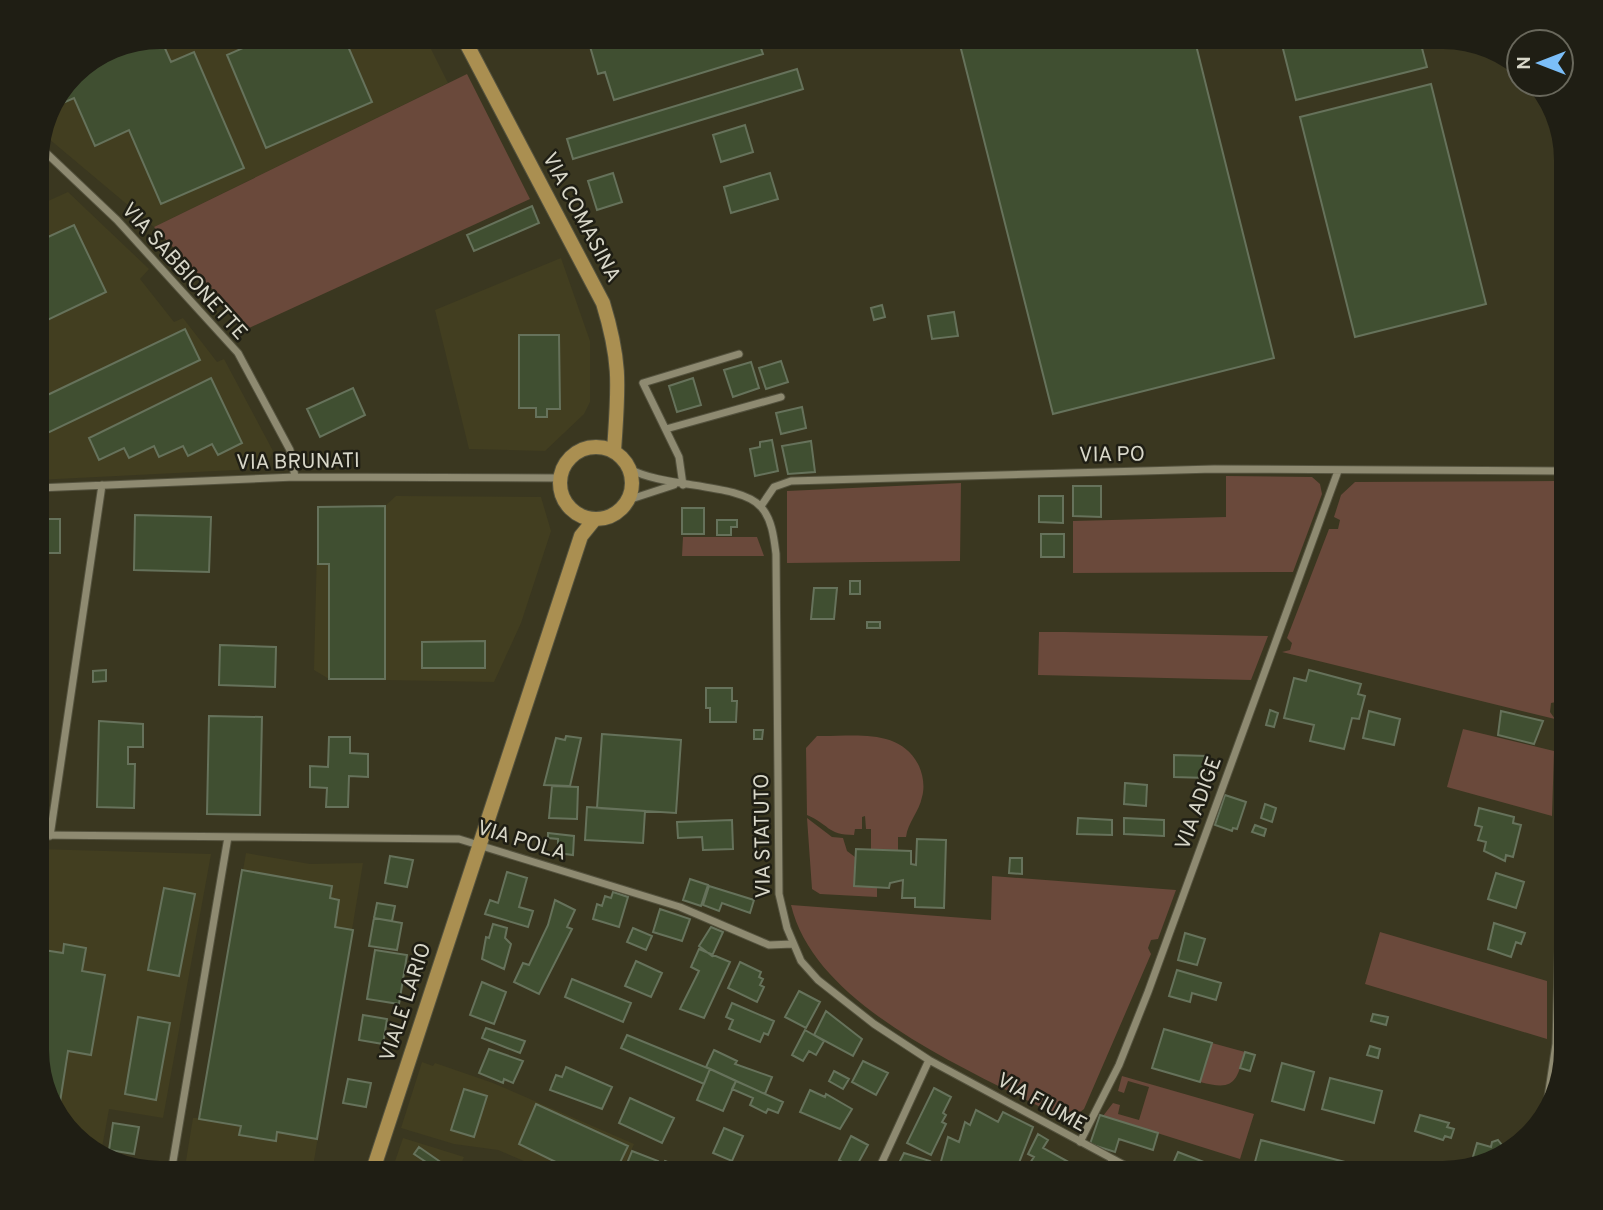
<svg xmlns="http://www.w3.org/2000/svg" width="1603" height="1210" font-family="Overpass,sans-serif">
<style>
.built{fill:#423e20}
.green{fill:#6a493b}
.building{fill:#404f31;stroke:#66725b;stroke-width:2}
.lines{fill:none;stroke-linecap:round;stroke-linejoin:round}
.street-casing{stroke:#54523e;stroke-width:9}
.secondary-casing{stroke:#54523e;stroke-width:16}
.street{stroke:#8e8a71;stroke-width:7}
.secondary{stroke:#aa8f51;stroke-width:14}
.labels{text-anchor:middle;stroke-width:5;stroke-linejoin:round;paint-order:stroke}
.street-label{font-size:21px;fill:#d8d7c9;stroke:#1f1e14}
</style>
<rect width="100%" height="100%" fill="#3a3720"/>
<path class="built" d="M160 37H425L448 83 154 227 42 133 50 105 79 68Z
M68 192 149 269 140 279 174 322 183 318 217 362 224 359 273 451 269 461 257 469 37 480V206Z
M561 258 590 341V402L584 414 545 451 469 449 435 310Z
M396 496 541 497 551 531 521 623 494 682 329 679 314 670 318 507 385 506Z
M37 849 211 854 163 1118 109 1109 101 1153 85 1147 50 1105 37 1057Z
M246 853 310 864 363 863 312 1173H184L193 1118H200Z
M422 1062 433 1066 435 1063 493 1083 634 1144 621 1173H552L498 1150 454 1144 401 1128Z
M403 1138 464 1157 457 1173H391Z"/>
<path class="green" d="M467 74 530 199 249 328 154 227Z
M1226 476 1312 477 1320 484 1322 494 1293 572 1073 573V521L1226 517Z
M1557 481 1561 483 1559 570 1554 574V581L1559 584 1556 702 1551 703 1550 712 1555 719 1282 652 1290 650 1292 643 1287 638 1329 529H1338L1340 520 1334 517 1341 495 1355 482Z
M961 483 960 561 787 563V491Z
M683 537H757L764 556H682Z
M1039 632H1065L1268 636 1251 680 1038 675Z
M1463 729 1554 751 1552 816 1447 787Z
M817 736C853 737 900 727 919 766 923 775 925 787 922 797 919 812 908 822 906 837H898V850L871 849V829H866L865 816 862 817V829H855L854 835C827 835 829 824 807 815L806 748Z
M807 818 832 837 843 838 847 851 855 857 854 886 877 887V897L820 894 812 889Z
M992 876 1176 890 1158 939 1151 940 1148 948 1151 954 1084 1109 1071 1119 1059 1117C972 1070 816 1009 791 905L991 920Z
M1380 932 1547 981V1039L1365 984Z
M1212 1043 1245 1052C1236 1083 1234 1091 1200 1082Z
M1122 1076 1254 1114 1240 1159 1103 1116 1113 1103 1120 1105 1118 1114 1139 1120 1149 1087 1128 1081 1124 1093 1118 1091Z"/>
<path class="building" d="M160 37 171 62 194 52 244 168 161 204 129 130 95 146 74 98 49 109 79 68Z
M268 37H344L372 102 266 148 227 55Z
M596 37H757L763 54 614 100 605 72 598 74 589 43 597 41Z
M958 37H1194L1274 358 1053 414Z
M1280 37H1419L1427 67 1296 100Z
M797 69 803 89 573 159 567 139Z
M1431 84 1486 304 1355 337 1300 117Z
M745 125 753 152 721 162 713 135Z
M613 173 622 202 597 210 588 181Z
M770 173 778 199 731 213 724 187Z
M532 206 539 223 474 251 467 235Z
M74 225 106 292 37 325V242Z
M882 305 885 317 874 320 871 308Z
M954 312 958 336 932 339 928 316Z
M185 329 200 360 37 438V400Z
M519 335H559L560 409H547V417H536V408H519Z
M781 361 788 382 766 389 759 368Z
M751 362 759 388 733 397 724 370Z
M211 378 242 443 218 455 212 444 188 456 183 446 159 457 154 446 129 458 124 448 99 460 89 438Z
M693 378 701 405 677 412 669 386Z
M353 388 365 415 320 437 307 409Z
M802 407 806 428 781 434 776 413Z
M772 440 778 471 755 476 750 449 760 447V442Z
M811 441 815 472 788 474 782 446Z
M1073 486H1101V517L1073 516Z
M1039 496H1063V523L1039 522Z
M385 506V679H329V564H318V507Z
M682 508H704V534H682Z
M135 515 211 517 209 572 134 570Z
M37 519H60V553H37Z
M717 520H737V527H731V535H717Z
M1041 534H1064V557H1041Z
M850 581H860V594H850Z
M814 588H837L834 619H811Z
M867 622H880V628H867Z
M485 641V668H422V642Z
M220 645 276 647 275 687 219 685Z
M37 664H42V693H37Z
M106 670V681L93 682V671Z
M1309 670 1361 684 1358 694 1365 696 1359 719 1352 718 1344 749 1310 741 1314 725 1284 718 1294 678 1306 681Z
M706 688H732V701H737L736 722H710V708H706Z
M1270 710 1278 713 1274 727 1266 725Z
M1369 711 1400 719 1394 745 1363 738Z
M1501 711 1543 721 1534 744 1498 735Z
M209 716 262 717 260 815 207 814Z
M99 721 143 724V747H128V764H135L134 808 97 807Z
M754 730H763L762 739H754Z
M602 734 681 740 676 813 597 808Z
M566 736 581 738 570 786 544 785 556 738 565 740Z
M329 737H350V753L368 754V777L349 776 348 807H326L327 788 310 787V766L328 767Z
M1174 755 1208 756 1207 778 1174 777Z
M1125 783 1147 785 1146 806 1124 804Z
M552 786 578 787 577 819 549 818Z
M1225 795 1246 802 1237 829 1233 828 1232 831 1215 825Z
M1265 804 1276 808 1272 822 1261 818Z
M587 807 645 811 643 843 585 840Z
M1479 808 1514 817 1513 823 1521 825 1513 857 1506 855 1505 861 1484 851 1486 842 1478 840 1482 827 1475 825Z
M1078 818 1112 820V835L1077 834Z
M1124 818 1164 820V836L1124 834Z
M732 820 733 849 703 850 702 837 678 838 677 822Z
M1255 825 1266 829 1264 836 1252 832Z
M548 833 574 836 573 855 558 853V839L548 838Z
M917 839 946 840 944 908 915 907V898H902L903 880 890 883 889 888 854 886 856 849 911 851V864L916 865Z
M390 856 413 860 407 887 385 883Z
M1010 858H1022V874L1009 873Z
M242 870 332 886 330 898 339 900 335 927 353 930 317 1139 277 1132 276 1141 239 1135 241 1126 199 1119Z
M507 872 527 878 519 907 533 911 528 927 485 914 490 900 498 903Z
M1496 873 1524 882 1516 908 1488 899Z
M690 879 708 885 701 906 683 900Z
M709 886 754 900 750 913 722 903 719 911 703 905Z
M164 888 195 894 179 976 148 970Z
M613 892 628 897 619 927 593 919 597 904 602 906 605 896 611 898Z
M555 900 575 910 567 927 572 929 539 994 514 982 523 963 529 965 548 925Z
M377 903 395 906 392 921 374 918Z
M660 909 690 919 682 941 653 932Z
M374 918 402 923 397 950 369 946Z
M1494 923 1525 933 1521 944 1516 942 1511 957 1488 949Z
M493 924 507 928 505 938 511 944 504 969 482 959 486 937 489 938Z
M711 927 723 932 712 956 699 946Z
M633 928 652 936 646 950 627 942Z
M1185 933 1205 939 1197 965 1178 960Z
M64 944 86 948 82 971 105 975 91 1055 68 1051 58 1115 50 1105 37 1057V949L63 953Z
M699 949 730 962 704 1018 680 1009 699 971 691 967Z
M375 950 407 955 399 1004 367 999Z
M636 961 662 973 651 997 625 986Z
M740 962 761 972 759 977 763 979 760 985 764 987 757 1002 728 988Z
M1177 970 1221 983 1216 1000 1192 993 1190 1002 1169 996Z
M572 979 631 1003 623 1022 565 997Z
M482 982 506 992 494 1024 470 1015Z
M799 991 820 1002 806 1028 785 1017Z
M732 1003 774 1021 768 1035 764 1033 760 1042 729 1029 733 1020 726 1017Z
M826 1011 862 1039 853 1056 814 1035Z
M1373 1014 1388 1017 1386 1025 1371 1021Z
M363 1015 387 1019 383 1044 359 1040Z
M138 1017 170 1023 156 1100 125 1094Z
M486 1028 525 1041 520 1053 482 1038Z
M1164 1029 1212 1043 1200 1082 1152 1068Z
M805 1030 824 1041 816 1055 809 1051 803 1061 792 1055Z
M627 1035 710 1069 704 1084 621 1048Z
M1370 1046 1380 1049 1378 1058 1367 1055Z
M489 1049 523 1061 513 1083 504 1079 503 1083 479 1073Z
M714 1050 737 1061 735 1064 772 1077 765 1094 706 1067Z
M1245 1052 1255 1055 1250 1071 1240 1068Z
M863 1061 888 1073 876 1095 852 1082Z
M1282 1063 1314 1072 1304 1110 1272 1101Z
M566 1067 612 1087 602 1109 550 1090 556 1075 562 1077Z
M710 1069 736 1081 723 1111 697 1100Z
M834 1071 849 1079 843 1089 829 1081Z
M1330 1078 1382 1091 1374 1123 1322 1109Z
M348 1079 371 1083 366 1107 343 1103Z
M736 1081 783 1102 778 1113 768 1109 766 1113 750 1105 753 1098 732 1089Z
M934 1088 951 1097 943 1113 946 1115 942 1122 946 1124 931 1155 907 1143Z
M464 1089 487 1096 474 1137 451 1130Z
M810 1090 825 1097 826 1094 852 1109 840 1129 800 1112Z
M630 1098 674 1118 662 1143 619 1123Z
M536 1104 628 1146 615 1173H578L519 1144Z
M976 1110 998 1122 1003 1112 1033 1127 1015 1173H963L940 1165 948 1137 959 1142 965 1122 970 1125Z
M1100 1115 1158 1133 1153 1150 1119 1139 1115 1152 1090 1144Z
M1420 1115 1449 1123 1447 1127 1454 1129 1451 1138 1445 1136 1443 1140 1415 1131Z
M113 1123 139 1127 134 1154 109 1150Z
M724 1128 743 1136 732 1161 713 1153Z
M1038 1134 1048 1140 1043 1148 1074 1165 1070 1173H1030L1035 1166 1030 1163 1034 1157 1028 1154Z
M851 1136 868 1145 855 1169 839 1160Z
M1261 1140 1387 1173H1310L1275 1164 1273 1173H1252Z
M1498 1140 1502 1145 1500 1158 1470 1167 1477 1143 1491 1147 1492 1142Z
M419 1147 442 1163 438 1170 414 1154Z
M632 1151 658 1161 653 1173H623Z
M1178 1152 1222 1169 1220 1173H1169Z
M904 1153 930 1161 924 1173H894Z
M665 1161 683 1168 681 1173 660 1172Z"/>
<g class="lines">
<g class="street-casing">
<path id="street" d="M39 146 117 220 238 353 290 450 295 477
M666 429 781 397
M630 469C663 488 741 483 761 507 772 519 774 538 776 554L779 894 787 928 801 961 818 980 874 1024 929 1060 1139 1173
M683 485 679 457 643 383 739 354
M37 488 295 477 559 478
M628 500 674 485
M761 506 774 487 791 481 1214 469 1566 471
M37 835 459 839 680 907 769 945 793 944
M50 836 102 485
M1546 1110 1556 1044 1566 664
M1080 1142 1119 1065 1148 992 1338 471
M171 1173 228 837
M877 1173 929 1060
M1108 1173 1112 1160"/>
</g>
<g class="secondary-casing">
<path id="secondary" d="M463 37 603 303C622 365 618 389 614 451
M560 483a36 36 0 1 1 72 0a36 36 0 1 1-72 0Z
M372 1173 581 536 594 520"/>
</g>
<use href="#street" class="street"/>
<use href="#secondary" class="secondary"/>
</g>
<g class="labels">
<g class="street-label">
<text transform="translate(582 217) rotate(62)" y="7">VIA COMASINA</text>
<text transform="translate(185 271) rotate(48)" y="7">VIA SABBIONETTE</text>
<text transform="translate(1112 454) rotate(-1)" y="7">VIA PO</text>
<text transform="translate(298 461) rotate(-1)" y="7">VIA BRUNATI</text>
<text transform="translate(1198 803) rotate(-70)" y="7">VIA ADIGE</text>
<text transform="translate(762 836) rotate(-91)" y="7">VIA STATUTO</text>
<text transform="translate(522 840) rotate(17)" y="7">VIA POLA</text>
<text transform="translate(405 1002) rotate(-72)" y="7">VIALE LARIO</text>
<text transform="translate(1042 1102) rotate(29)" y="7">VIA FIUME</text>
</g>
</g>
<path d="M0 0H1603V1210H0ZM160 49H1443A111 111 0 0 1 1554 160V1050A111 111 0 0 1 1443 1161H160A111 111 0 0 1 49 1050V160A111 111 0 0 1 160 49Z" fill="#1f1e14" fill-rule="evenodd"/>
<g transform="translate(1540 63) rotate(270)"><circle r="33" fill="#1f1e14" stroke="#69685c" stroke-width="2"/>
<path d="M0-5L12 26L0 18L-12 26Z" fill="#7bbef8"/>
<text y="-10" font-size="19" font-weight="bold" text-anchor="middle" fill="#d8d7c9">N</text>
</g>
</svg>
